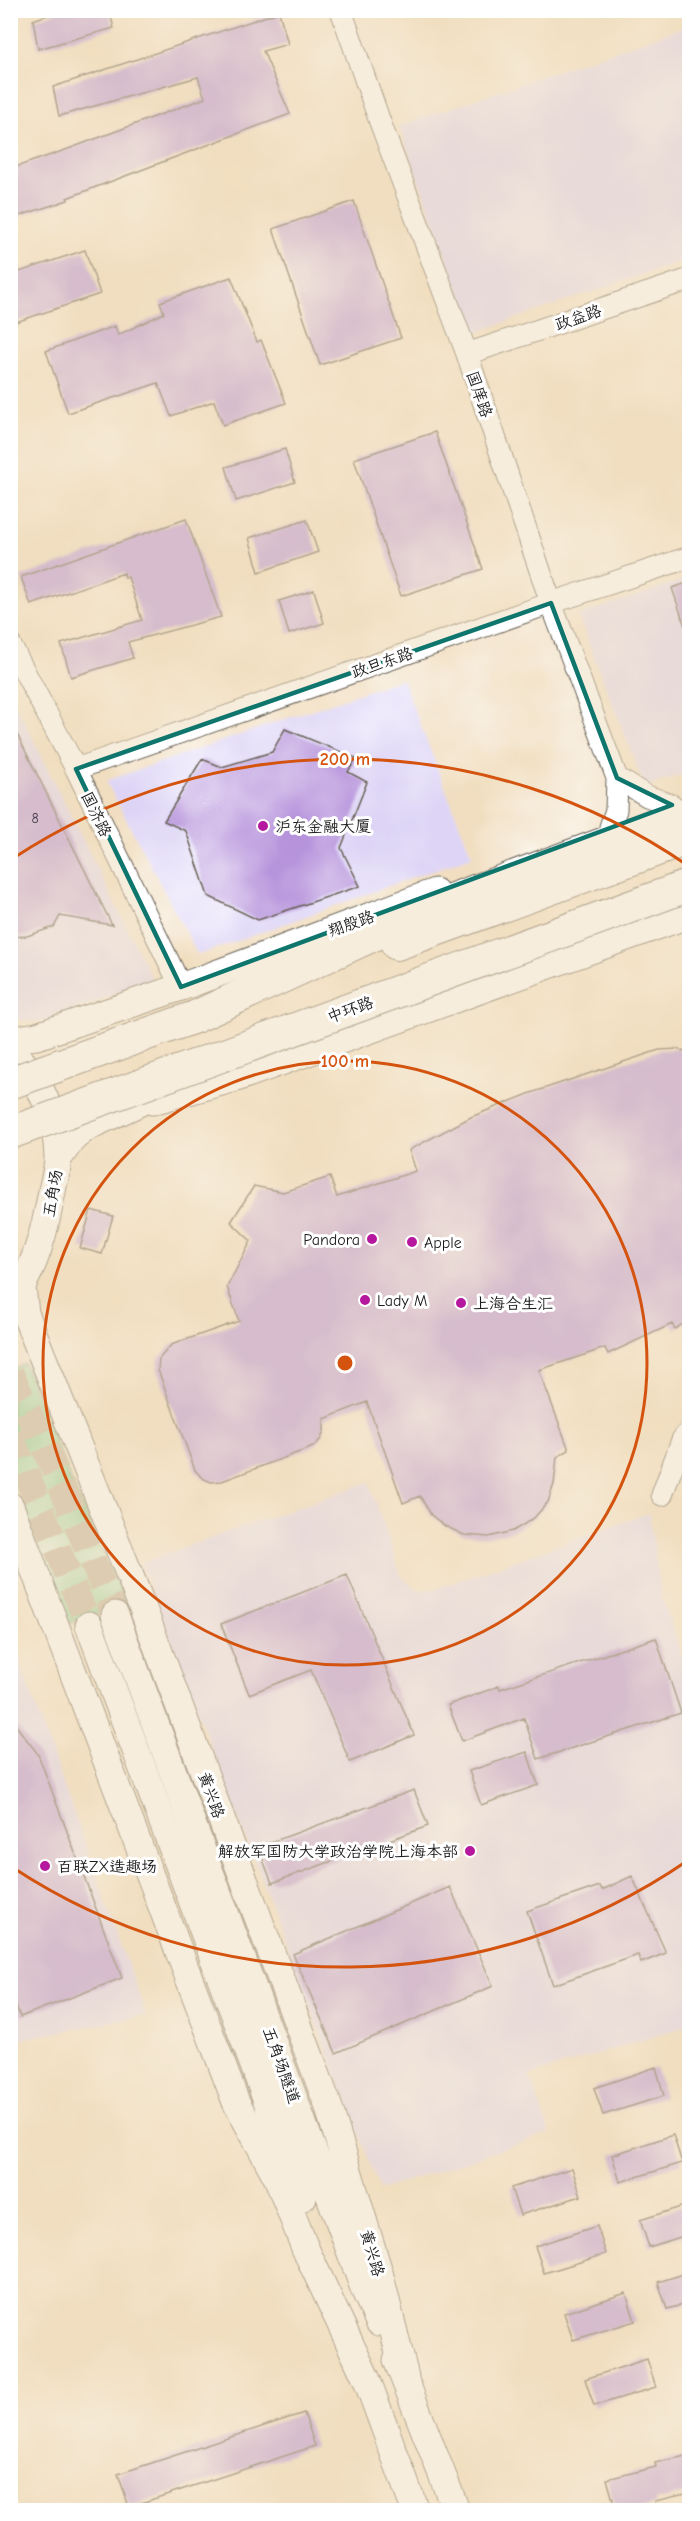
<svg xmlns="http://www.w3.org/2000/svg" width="700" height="2521" font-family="'Comic Neue','LXGW WenKai TC',sans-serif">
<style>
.built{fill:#ded5f6}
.green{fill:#7eca89;stroke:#4d7352;stroke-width:1.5}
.building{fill:#b693db}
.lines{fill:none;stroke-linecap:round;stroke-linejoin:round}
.major-tunnel{stroke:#c6b79f;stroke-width:27;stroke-dasharray:27 14;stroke-linecap:butt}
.minor-casing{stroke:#676055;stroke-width:23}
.major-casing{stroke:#676055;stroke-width:29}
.highway-casing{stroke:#676055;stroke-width:34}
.minor{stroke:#fff;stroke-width:21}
.major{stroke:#fff;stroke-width:27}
.highway{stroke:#fff;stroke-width:32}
.highway-bridge-casing{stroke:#676055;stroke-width:34;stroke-linecap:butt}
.highway-bridge{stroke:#fff;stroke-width:32}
.marked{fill:none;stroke:#0f766e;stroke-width:4.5;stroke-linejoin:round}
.ring{fill:none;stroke:#d4530e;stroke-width:3}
.poi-dot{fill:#b5179e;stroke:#fff;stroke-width:2}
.labels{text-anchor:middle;stroke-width:6;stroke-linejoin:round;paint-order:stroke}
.number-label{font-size:14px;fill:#423a4c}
.street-label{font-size:16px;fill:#1c1c1c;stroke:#fff}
.poi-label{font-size:16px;fill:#1c1c1c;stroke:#fff;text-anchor:start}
.centre{fill:#d4530e;stroke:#fff;stroke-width:3}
.ring-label{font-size:18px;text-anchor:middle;font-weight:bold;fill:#d4530e;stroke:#fff;stroke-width:6;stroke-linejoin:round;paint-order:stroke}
</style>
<rect width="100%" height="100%" fill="#fff"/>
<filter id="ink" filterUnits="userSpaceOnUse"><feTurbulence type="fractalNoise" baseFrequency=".0167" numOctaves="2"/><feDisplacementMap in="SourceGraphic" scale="12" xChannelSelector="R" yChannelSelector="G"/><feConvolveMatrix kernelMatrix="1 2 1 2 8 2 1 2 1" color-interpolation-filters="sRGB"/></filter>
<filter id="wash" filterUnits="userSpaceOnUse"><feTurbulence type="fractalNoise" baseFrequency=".008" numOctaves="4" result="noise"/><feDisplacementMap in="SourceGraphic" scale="24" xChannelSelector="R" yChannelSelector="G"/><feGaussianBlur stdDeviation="1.35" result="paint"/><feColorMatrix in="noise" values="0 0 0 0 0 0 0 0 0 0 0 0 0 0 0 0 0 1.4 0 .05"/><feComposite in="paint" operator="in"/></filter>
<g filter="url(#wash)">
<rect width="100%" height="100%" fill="#f1dec0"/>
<path class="built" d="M689 25V258L474 333 399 126Z
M689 578V772L645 787 578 616Z
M402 679 472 856 198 955 106 781Z
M10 693 152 979 44 1022 11 1019Z
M369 1482 401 1576 418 1590 436 1589 649 1513 661 1596 689 1677V2025L529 2076 550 2133 380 2190 141 1563Z
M10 1636 146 2015 11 2041H10Z"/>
<path class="green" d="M24 1363 77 1496 127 1602 68 1624 11 1473V1370Z"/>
<g id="blocks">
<path class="building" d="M62 10H109L114 28 38 49 33 20Z
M279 12 288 44 263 51 290 114 67 198 68 200 10 219V169L71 148 205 98 198 77 59 116 53 87Z
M354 201 401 338 320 365 273 229Z
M85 250 100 294 10 324V275Z
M231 277 257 342 261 340 286 403 223 425 214 401 171 416 158 383 68 413 46 351 115 326 118 335 164 313 160 302Z
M435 432 483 569 401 596 354 459Z
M285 449 295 482 236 501 226 467Z
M186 519 221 617 128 642 133 658 71 677 61 644 142 620 128 577 125 578 124 573 31 605 21 577Z
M307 520 318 552 259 572 249 538Z
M690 582V632H687L672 588Z
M314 590 324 623 289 634 279 601Z
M10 720 112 925 60 916 54 927 27 936 10 937Z
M285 729 356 758 348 772 367 782 341 848 360 886 258 920 208 896 186 831 164 821 202 759 222 767 272 752Z
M678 1049 690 1054V1319L675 1329 672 1324 608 1354 605 1348 539 1370 569 1450 557 1457 554 1484 548 1502 534 1518 513 1531 489 1537 464 1535 445 1526 431 1515 420 1496 403 1503 367 1402 324 1419V1431L321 1439 313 1447 222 1481 211 1482 202 1478 195 1470 158 1370 159 1359 171 1345 239 1321 227 1287 251 1241 231 1222 254 1186 283 1192 330 1177 337 1197 416 1171 409 1150 471 1117 531 1093 659 1050Z
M91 1210 113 1216 102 1254 80 1248Z
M347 1575 414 1735 350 1762 311 1670 249 1694 221 1624Z
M656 1638 681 1713 538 1759 524 1718 462 1741 448 1705 499 1686 500 1689Z
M10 1718 38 1754 122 1978 20 2017 10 1989Z
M527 1752 538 1785 481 1805 469 1771Z
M414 1790 428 1826 272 1883 258 1847Z
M632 1876 666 1953 641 1963 638 1955 553 1985 527 1911 600 1886 602 1890Z
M450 1887 493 1986 336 2053 293 1954Z
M656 2067 664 2096 603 2115 594 2088Z
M673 2135 682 2163 620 2182 612 2155Z
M572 2168 581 2196 520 2215 511 2188Z
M690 2204V2234L649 2247 640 2220Z
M597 2226 606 2254 544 2273 535 2246Z
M690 2272V2303L667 2309 658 2282Z
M626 2293 635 2321 573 2340 564 2313Z
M647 2359 656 2387 594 2406 585 2379Z
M304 2413 315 2446 129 2507 118 2474Z
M690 2455V2493L655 2501 656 2505 634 2511H616L607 2479 656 2467 655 2463Z"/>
</g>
</g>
<g filter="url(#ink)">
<use href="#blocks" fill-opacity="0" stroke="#676055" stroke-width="1.5"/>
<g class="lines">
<path class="major-tunnel" d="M10 1373 55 1470 115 1615
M10 1435 89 1625"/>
<g class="minor-casing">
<path id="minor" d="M341 10 380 122 467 354 551 603 617 778 616 810 610 827
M467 354 690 279
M10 644 76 769 181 987
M76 769 551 603 690 557
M617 778 647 796 672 805
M662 1495 682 1440 690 1429"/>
</g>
<g class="major-casing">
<path id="major" d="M10 1040 37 1036 181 987 435 892
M10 1052C39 1071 58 1124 58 1158 58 1167 55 1177 53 1186 46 1225 36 1270 11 1302
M152 1101 236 1078 690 914
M58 1159 72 1139 87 1127 166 1090
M22 1288 25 1313 142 1606 328 2105 379 2272 405 2377
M10 1506 236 2102 277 2177 305 2248 367 2380 415 2510
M115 1615 365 2291 379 2322
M89 1625 303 2197
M397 2360 456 2510"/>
</g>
<g class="highway-casing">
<path id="highway" d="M397 944 690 838
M195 1017 445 902 690 812"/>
</g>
<use href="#minor" class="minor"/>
<use href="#major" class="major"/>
<use href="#highway" class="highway"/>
<g class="highway-bridge-casing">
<path id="highway-bridge" d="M10 1083 195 1017
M10 1133 690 885"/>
</g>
<use href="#highway-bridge" class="highway-bridge"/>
</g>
</g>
<path d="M0 0H700V2521H0ZM551 603 617 778 672 805 181 987 76 769Z" fill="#f1dec0" fill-opacity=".55" fill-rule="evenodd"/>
<path class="marked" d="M551 603 617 778 672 805 181 987 76 769Z"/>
<g class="ring">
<circle cx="345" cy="1363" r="302"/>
<path d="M687 1861A604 604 0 0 1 12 1867M12 859A604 604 0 0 1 687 865"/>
</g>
<g class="poi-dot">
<circle cx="263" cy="826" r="6"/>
<circle cx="372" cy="1239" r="6"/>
<circle cx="412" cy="1242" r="6"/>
<circle cx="365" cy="1300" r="6"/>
<circle cx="461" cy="1303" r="6"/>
<circle cx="470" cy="1851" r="6"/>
<circle cx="45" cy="1866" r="6"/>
</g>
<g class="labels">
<g class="number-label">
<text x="35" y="823">8</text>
</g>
<g class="street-label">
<text transform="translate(578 317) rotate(-19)" y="6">政益路</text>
<text transform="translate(480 394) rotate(71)" y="6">国庠路</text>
<text transform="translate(382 662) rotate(-19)" y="6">政旦东路</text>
<text transform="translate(97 814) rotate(64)" y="6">国济路</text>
<text transform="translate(351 923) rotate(-20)" y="6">翔殷路</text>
<text transform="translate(350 1009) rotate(-20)" y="6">中环路</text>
<text transform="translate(52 1193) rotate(-80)" y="6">五角场</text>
<text transform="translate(212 1795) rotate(70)" y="6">黄兴路</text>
<text transform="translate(282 2065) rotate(70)" y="6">五角场隧道</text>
<text transform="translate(373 2253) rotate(74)" y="6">黄兴路</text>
</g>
<g class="poi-label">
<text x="275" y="832">沪东金融大厦</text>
<text x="360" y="1245" text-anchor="end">Pandora</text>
<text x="424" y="1248">Apple</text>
<text x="377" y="1306">Lady M</text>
<text x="473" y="1309">上海合生汇</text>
<text x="458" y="1857" text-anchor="end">解放军国防大学政治学院上海本部</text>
<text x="57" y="1872">百联ZX造趣场</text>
</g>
</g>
<circle cx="345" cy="1363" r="9" class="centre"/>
<g class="ring-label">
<text x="345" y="765">200 m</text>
<text x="345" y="1067">100 m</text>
</g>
<rect width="700" height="2521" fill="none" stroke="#fff" stroke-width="36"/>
</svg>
